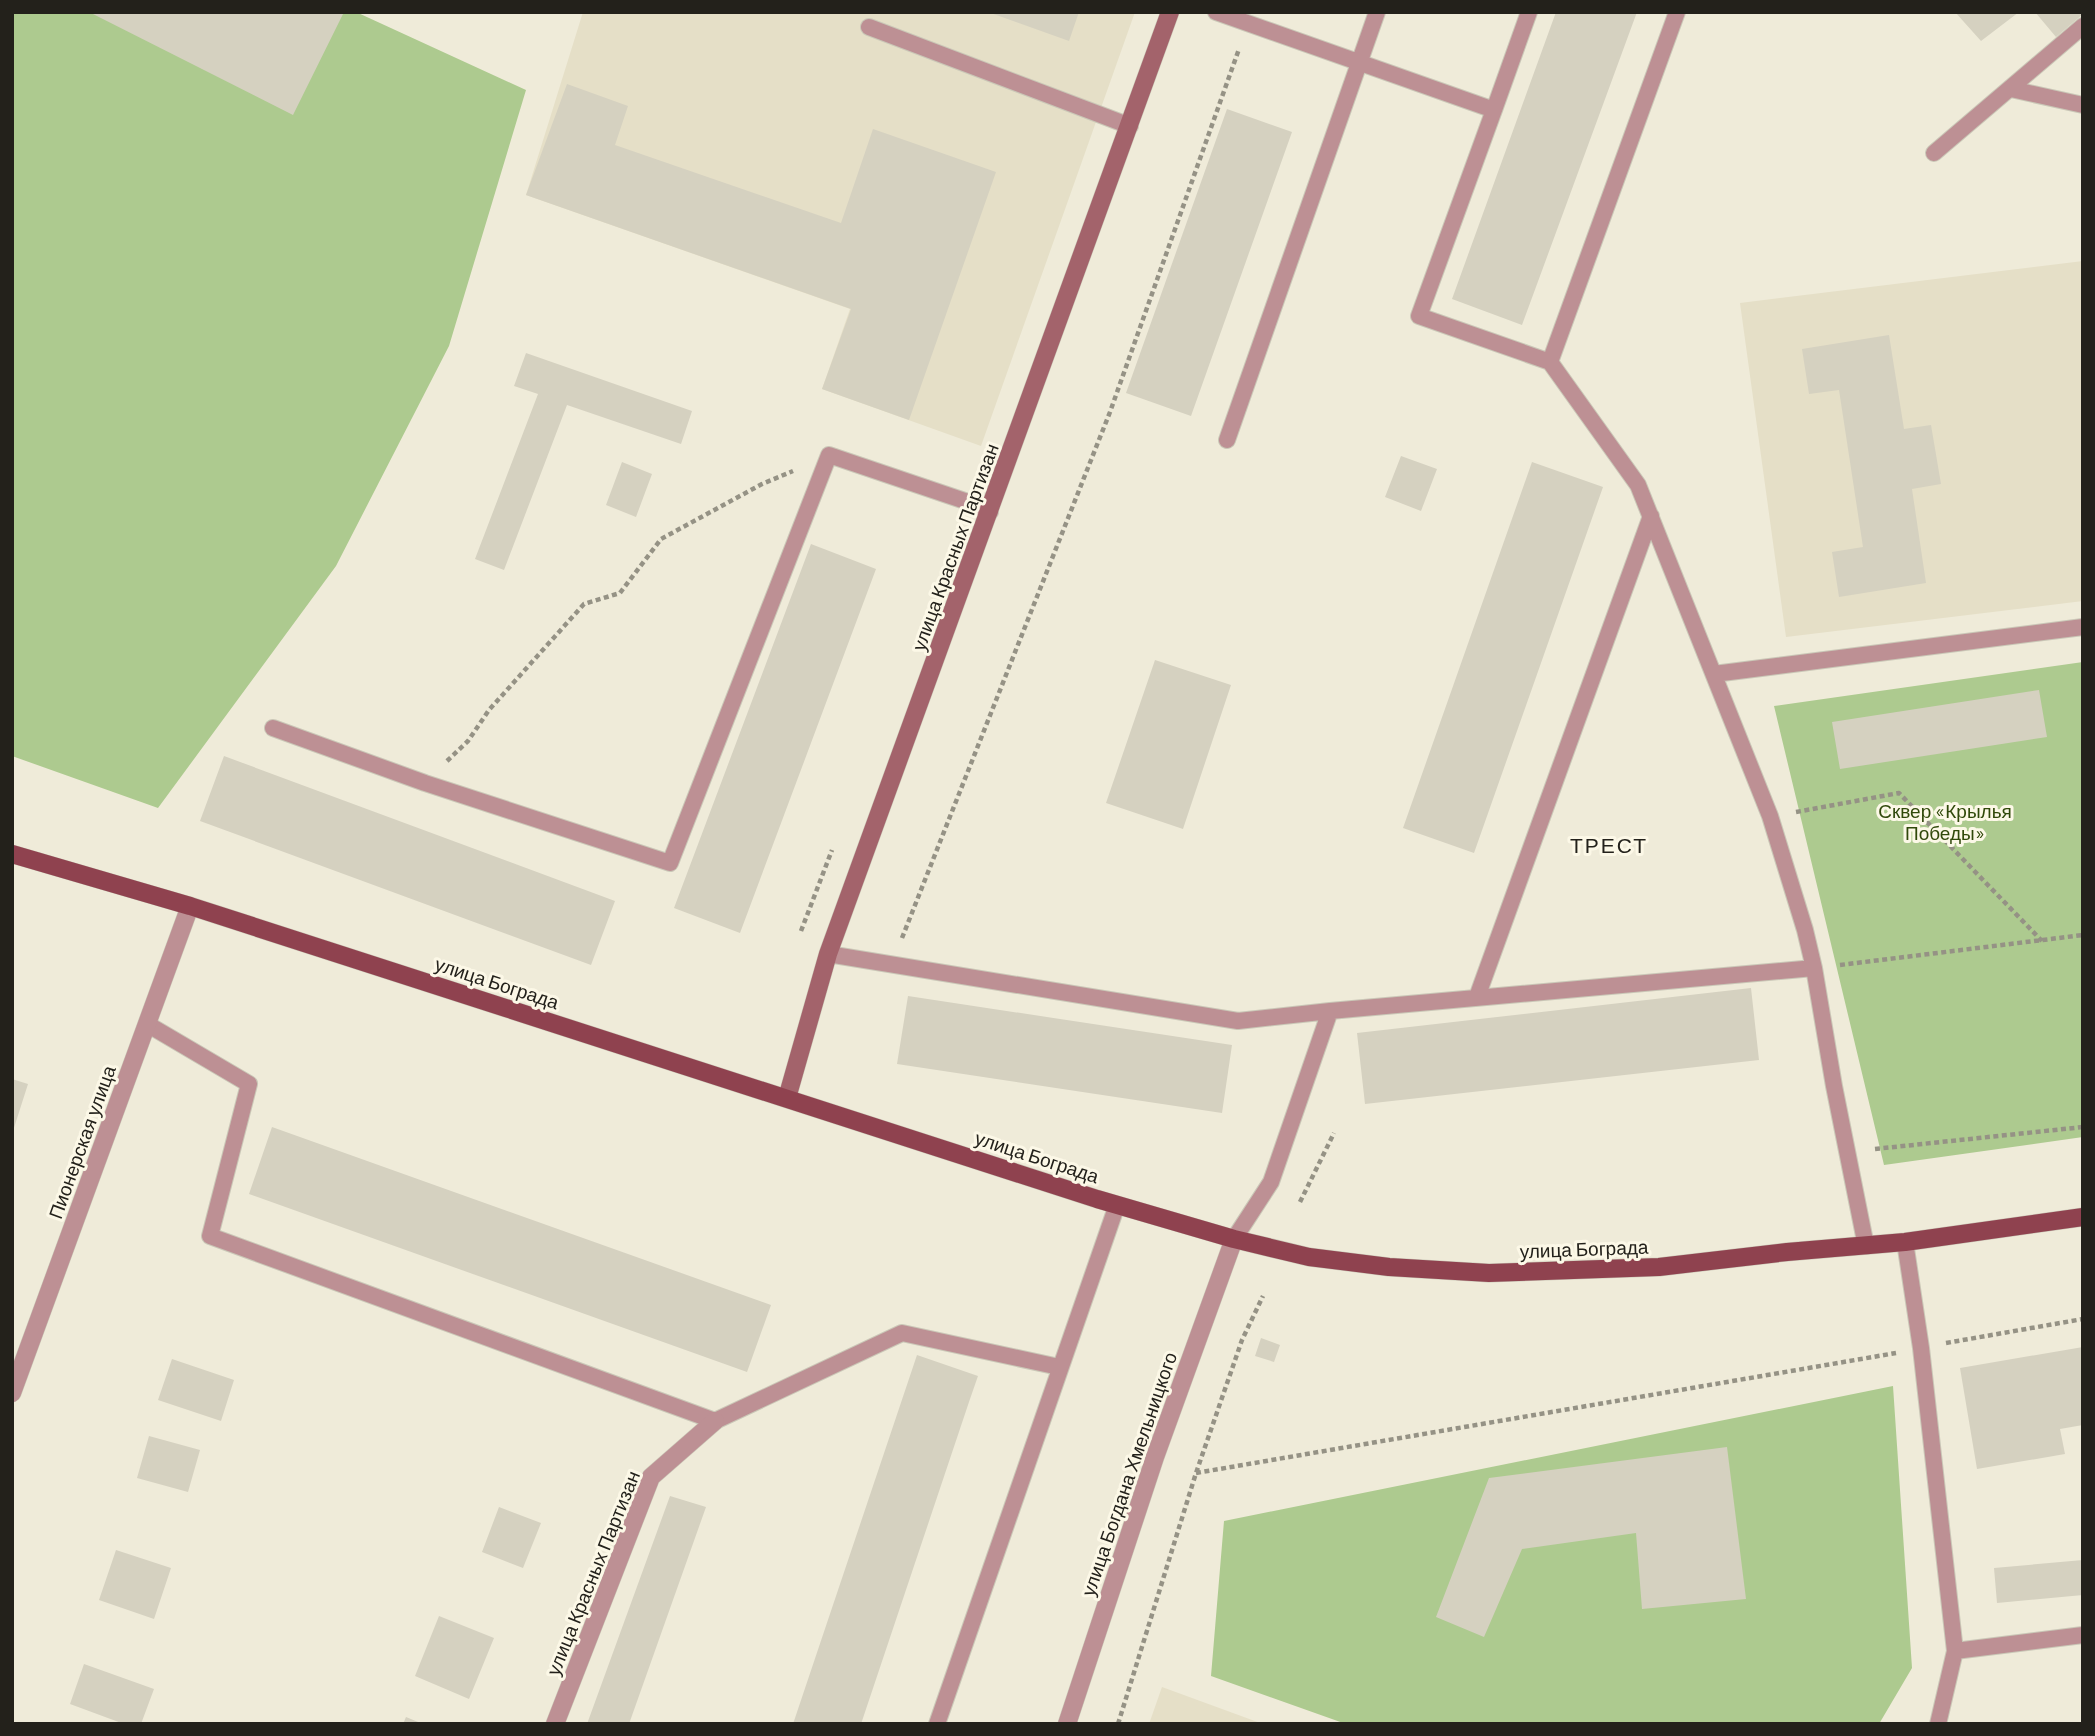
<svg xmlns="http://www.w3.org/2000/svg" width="2095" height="1736" font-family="Barlow,sans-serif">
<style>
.built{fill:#e5dfc7}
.green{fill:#adca8f}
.building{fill:#d5d1c0}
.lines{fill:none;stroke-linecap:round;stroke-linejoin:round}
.lane-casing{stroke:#cac7b7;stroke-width:18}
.street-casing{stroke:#cac7b7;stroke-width:19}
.secondary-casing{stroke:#cac7b7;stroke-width:19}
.primary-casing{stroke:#cac7b7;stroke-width:19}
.path{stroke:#959285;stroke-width:4.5;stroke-dasharray:5 3.5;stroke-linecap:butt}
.lane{stroke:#bd9094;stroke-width:16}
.street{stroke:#bd9094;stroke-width:18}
.secondary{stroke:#a3636b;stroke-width:18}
.primary{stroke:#8f424f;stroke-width:18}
.labels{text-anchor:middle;stroke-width:6;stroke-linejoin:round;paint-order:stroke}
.street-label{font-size:19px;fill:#23211b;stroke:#fcf8e7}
.park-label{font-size:19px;fill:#30490a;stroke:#fcf8e7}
.neighbourhood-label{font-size:21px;letter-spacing:2px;fill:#23211b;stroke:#fcf8e7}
</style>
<rect width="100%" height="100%" fill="#efebd9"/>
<path class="built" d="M583 12H1135L981 446 822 389 850 309 526 195Z
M2083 261V601L1786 637 1740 303Z
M1162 1687 1263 1724H1149Z"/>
<path class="green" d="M12 12H356L526 90 449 346 336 566 158 808 12 756Z
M2083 662V1137L1884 1165 1774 706Z
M1893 1386 1912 1668 1879 1724H1346L1211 1676 1224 1521Z"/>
<path class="building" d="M89 12H344L293 115Z
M988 12H1079L1069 41Z
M1556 12H1637L1522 325 1452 299Z
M1955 12H2019L1981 41Z
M2035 12H2083V14L2056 37Z
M567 84 628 106 615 145 841 223 873 129 996 172 909 420 822 389 851 309 526 195Z
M1227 109 1292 132 1191 416 1126 393Z
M1889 335 1904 429 1931 425 1941 484 1912 489 1926 583 1839 597 1832 552 1863 547 1839 390 1809 394 1802 349Z
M526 353 692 411 681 444 567 405 504 570 475 559 538 394 514 386Z
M1401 456 1437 469 1421 511 1385 497Z
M622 462 652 474 636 517 606 505Z
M1532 462 1603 487 1474 853 1403 828Z
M811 544 876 569 740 933 674 908Z
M1155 660 1231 685 1183 829 1106 803Z
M2039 690 2047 737 1840 769 1832 722Z
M224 756 615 901 591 965 200 821Z
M1751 988 1759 1060 1365 1104 1357 1033Z
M908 996 1232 1045 1222 1113 897 1064Z
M12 1079 28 1084 13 1131H12Z
M272 1127 771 1305 747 1372 249 1194Z
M1261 1338 1280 1345 1274 1362 1255 1356Z
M2083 1347V1425L2060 1429 2065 1454 1977 1469 1960 1368Z
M917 1355 978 1376 970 1399 861 1724H793Z
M172 1359 234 1380 221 1421 158 1400Z
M149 1436 200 1450 188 1492 137 1478Z
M1727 1447 1746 1599 1642 1609 1636 1533 1522 1549 1484 1637 1436 1617 1489 1478Z
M670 1496 706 1507 629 1724H587Z
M499 1507 541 1523 523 1568 482 1552Z
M116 1550 171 1568 154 1619 99 1600Z
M2083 1560V1595L1997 1603 1994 1568Z
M439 1616 494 1638 469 1699 415 1676Z
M84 1664 154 1689 141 1724H124L70 1704Z
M406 1717 423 1724H403Z"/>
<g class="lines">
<g class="lane-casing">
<path id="lane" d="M1216 12 1494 110 1529 12
M869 27 1130 126
M2011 89 2083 105
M1494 110 1419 316 1550 362 1638 485 1770 816 1805 930 1814 968 1834 1086 1866 1246
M1934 153 2083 26
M1550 362 1677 12
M1227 440 1377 12
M1714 674 2083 627
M273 728 425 783 670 863 829 455 965 501 990 512
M828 954 1238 1021 1330 1011
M1477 997 1651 516
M147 1024 249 1084 210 1236 715 1421 902 1333 1059 1367
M1234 1239 1271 1182 1330 1011 1814 968
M1905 1242 1921 1348 1955 1651 1938 1724
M1955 1651 2083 1635
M937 1724 1117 1205"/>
</g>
<g class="street-casing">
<path id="street" d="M12 1393 190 906
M555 1724 651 1477 715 1421
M1067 1724 1155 1457 1234 1239"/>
</g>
<g class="secondary-casing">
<path id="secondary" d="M787 1098 828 954 1170 12"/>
</g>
<g class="primary-casing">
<path id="primary" d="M12 854 190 906 1097 1199 1234 1239 1309 1257 1389 1267 1489 1273 1659 1267 1787 1252 1905 1242 2083 1217"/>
</g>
<path class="path" d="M447 761 468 741 489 710 584 604 620 593 661 539 762 484 793 471
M1796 812 1899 793 2042 941
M801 931 832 850
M902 938 1110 412 1239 49
M1840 965 2083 935
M1875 1149 2083 1127
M1300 1202 1334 1133
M1946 1343 2083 1319
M1196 1473 1896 1353
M1118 1724 1196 1473 1242 1340 1263 1296"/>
<use href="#lane" class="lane"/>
<use href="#street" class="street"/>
<use href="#secondary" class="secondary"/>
<use href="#primary" class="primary"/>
</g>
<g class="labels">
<g class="street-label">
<text transform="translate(955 547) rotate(-70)" y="7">улица Красных Партизан</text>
<text transform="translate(497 983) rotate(18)" y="7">улица Бограда</text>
<text transform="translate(82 1142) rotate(-70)" y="7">Пионерская улица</text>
<text transform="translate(1037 1157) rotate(18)" y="7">улица Бограда</text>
<text transform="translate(1584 1249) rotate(-2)" y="7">улица Бограда</text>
<text transform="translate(1129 1474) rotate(-71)" y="7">улица Богдана Хмельницкого</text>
<text transform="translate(593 1573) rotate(-68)" y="7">улица Красных Партизан</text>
</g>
<g class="park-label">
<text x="1945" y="818">Сквер «Крылья<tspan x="1945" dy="22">Победы»</tspan></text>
</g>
<g class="neighbourhood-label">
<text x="1609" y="853">ТРЕСТ</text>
</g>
</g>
<rect width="2095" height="1736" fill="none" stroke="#23211b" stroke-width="28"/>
</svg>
